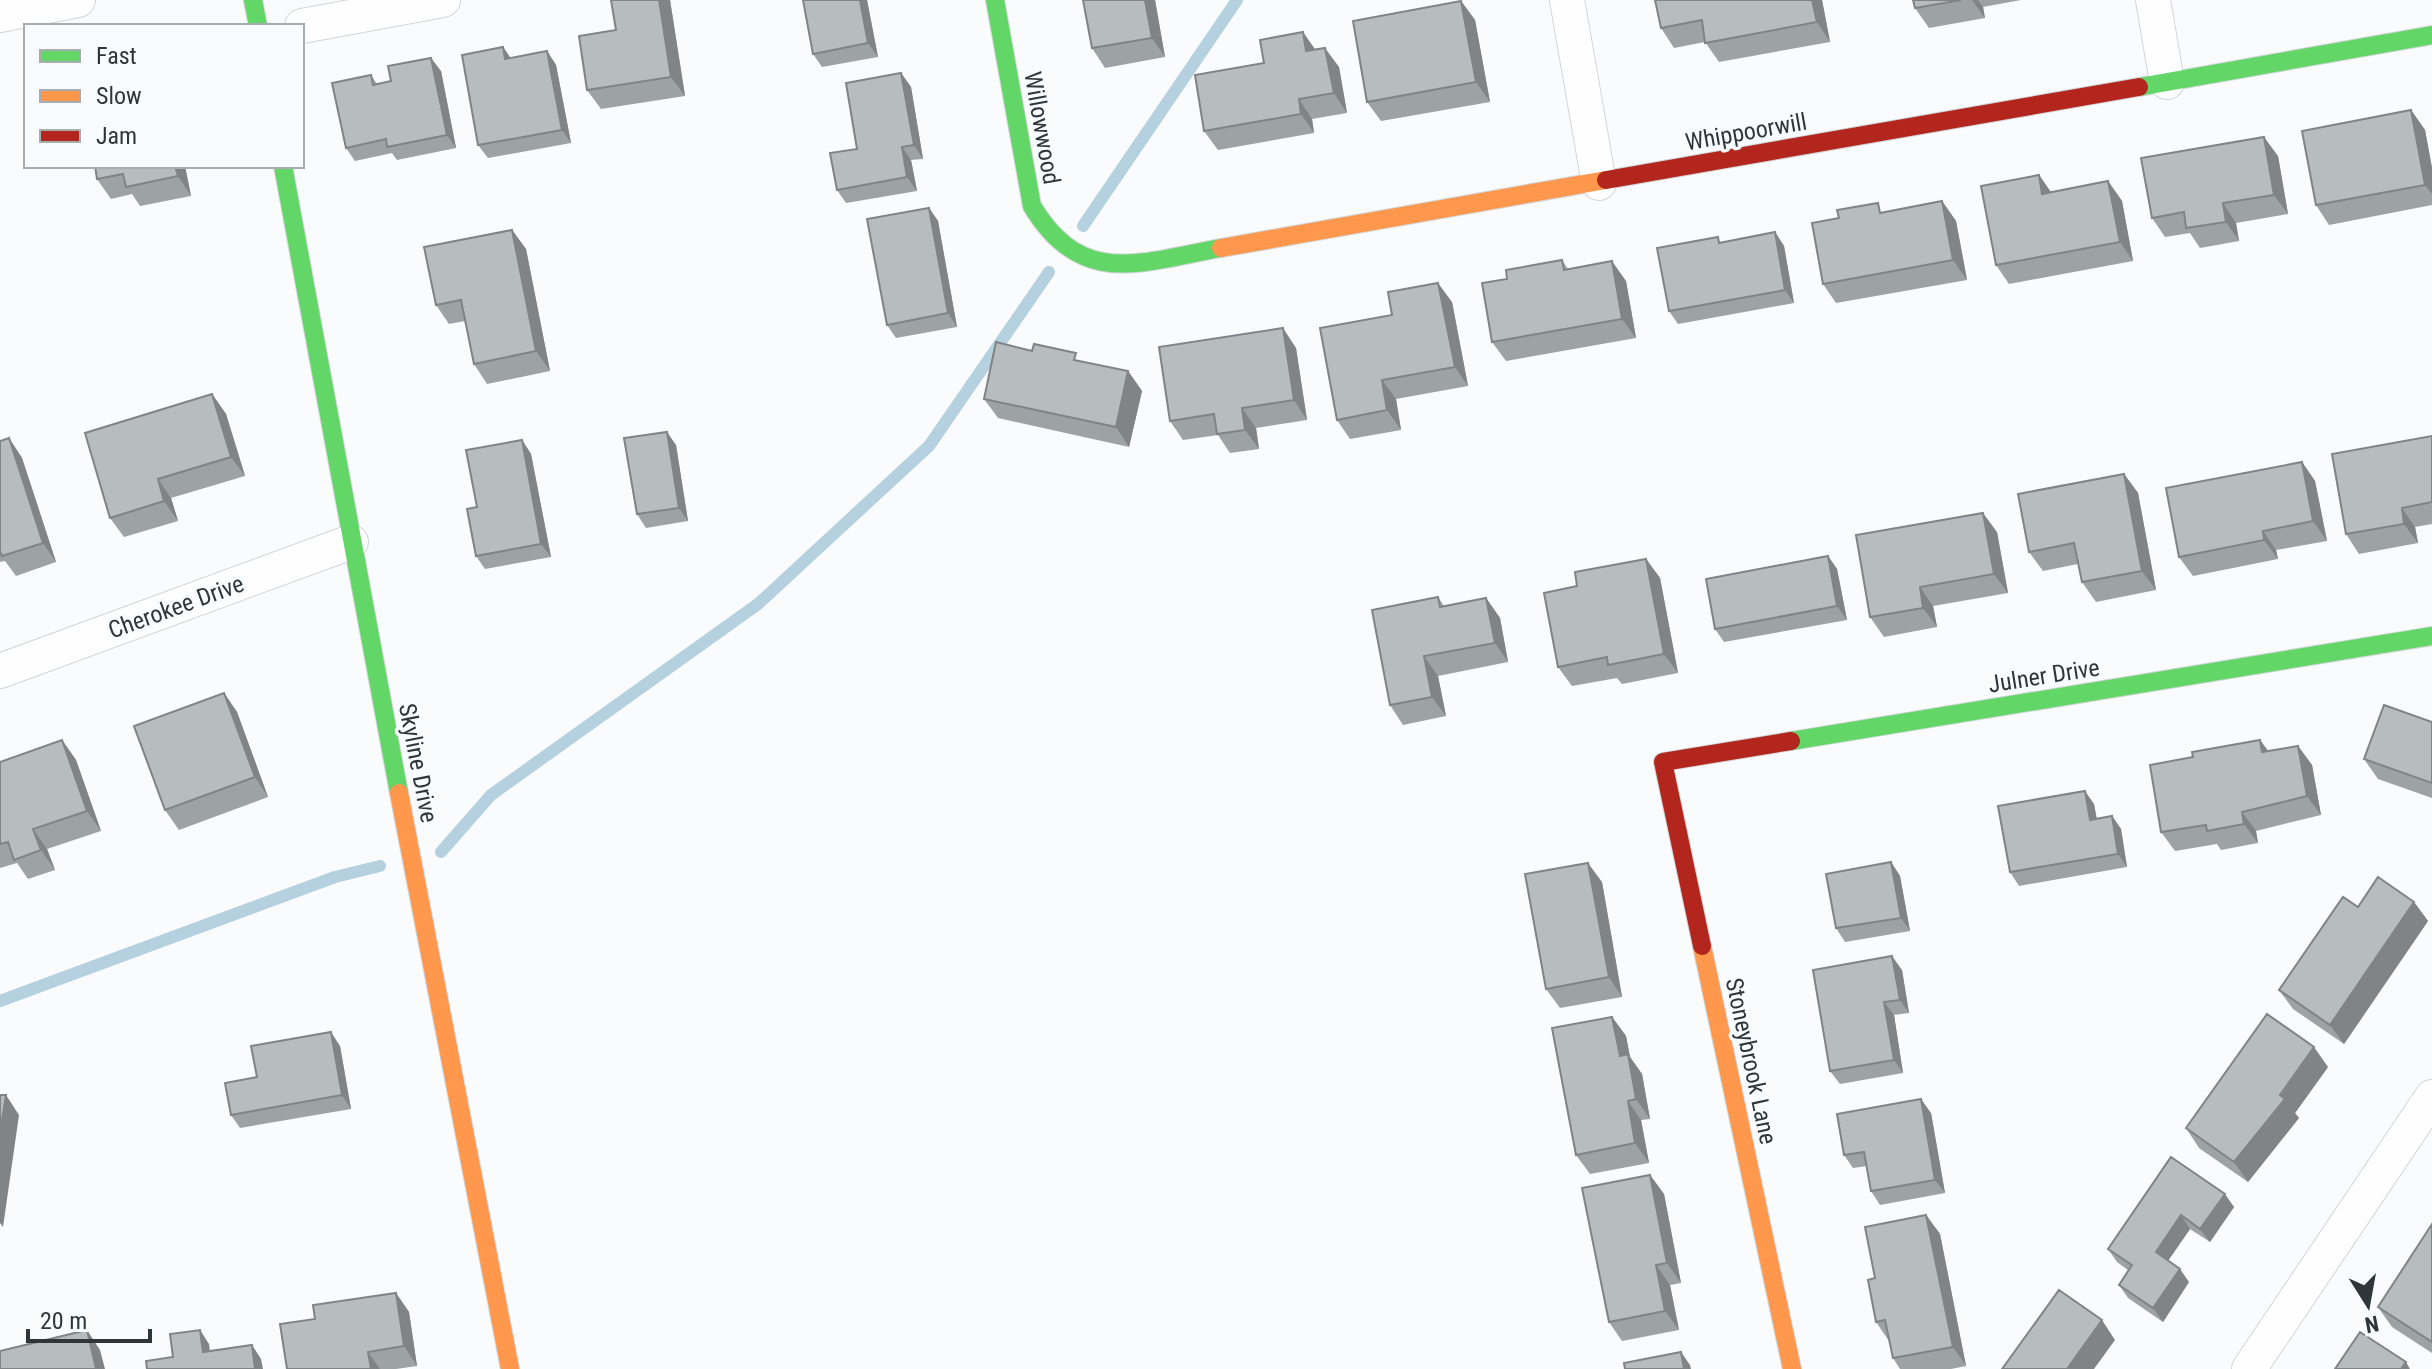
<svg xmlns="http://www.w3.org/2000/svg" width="2432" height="1369" font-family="'Roboto Condensed',sans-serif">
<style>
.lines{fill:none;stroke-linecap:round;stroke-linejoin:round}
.stream{stroke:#b5d0df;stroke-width:12}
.street-casing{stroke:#d2d6d9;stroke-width:36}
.fast-casing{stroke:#d2d6d9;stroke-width:20}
.slow-casing{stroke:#d2d6d9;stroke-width:20}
.jam-casing{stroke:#d2d6d9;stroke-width:20}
.street{stroke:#fefeff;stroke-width:34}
.fast{stroke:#63d668;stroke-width:18}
.slow{stroke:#ff974d;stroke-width:18}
.jam{stroke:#b3261e;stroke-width:18}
.wall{fill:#9da2a4}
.shaded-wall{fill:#808486}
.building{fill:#b7bcbf;stroke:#808486;stroke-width:2}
.labels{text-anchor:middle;stroke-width:7;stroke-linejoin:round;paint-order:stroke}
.street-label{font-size:24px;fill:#2e363a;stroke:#f8fcfe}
</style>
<rect width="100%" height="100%" fill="#f9fbfd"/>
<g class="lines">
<path class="stream" d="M1083 226 1237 0
M441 852 491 795 758 604 929 446 1049 272
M0 1001 335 877 380 866"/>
<g class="street-casing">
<path id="street" d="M1567 0 1599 183
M2153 0 2167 82
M0 15 78 0
M302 26 443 0
M0 671 351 542
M2249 1369 2432 1097"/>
</g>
<g class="fast-casing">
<path id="fast" d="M253 0 258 26
M995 0 1032 206C1082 289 1141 262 1221 248
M2139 87 2432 35
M283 166 399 793
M1791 741 2432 636"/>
</g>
<g class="slow-casing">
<path id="slow" d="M1221 248 1606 180
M399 793 510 1369
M1702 946 1792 1369"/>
</g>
<g class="jam-casing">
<path id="jam" d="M1606 180 2139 87
M1702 946 1663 762 1791 741"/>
</g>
<use href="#street" class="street"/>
<use href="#fast" class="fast"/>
<use href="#slow" class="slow"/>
<use href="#jam" class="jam"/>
</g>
<path class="wall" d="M670 0 685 96 601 109 587 90 616 30Z
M803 0H867L878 57 822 67 813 54Z
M1155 0 1165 57 1105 68 1092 48Z
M1655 0H1822L1830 42 1719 62 1705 42 1674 48 1661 28Z
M1913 0H2021L1983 7 1985 18 1929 28 1915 8Z
M1461 1 1475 20 1490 102 1381 121 1367 102Z
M503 47 510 58 547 51 556 65 571 143 488 158 478 145Z
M1315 50 1339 67 1347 113 1312 119 1314 133 1218 150 1204 131 1264 63Z
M441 71 456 148 397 160 392 153 355 161 346 148 371 75 377 84Z
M901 73 911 87 923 159 911 160 917 191 846 203 837 190 857 149Z
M2411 110 2425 130 2432 168V205L2329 225 2316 205Z
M2278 156 2288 214 2236 223 2239 241 2200 248 2190 233 2165 237 2152 218Z
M69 166H85L71 169Z
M95 166H185L191 196 140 206 132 194 111 199 97 179Z
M2039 175 2051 192 2108 181 2122 201 2133 261 2009 284 1996 265Z
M1942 201 1956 221 1967 280 1836 303 1823 284 1885 212Z
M929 208 938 221 957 327 896 338 887 325Z
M512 230 526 249 550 371 487 384 474 364 465 321 449 324 436 305Z
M1775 232 1784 246 1794 303 1678 324 1669 311Z
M1562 260 1568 269 1626 281 1636 338 1506 361 1492 342 1507 279Z
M1452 302 1468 386 1396 399 1401 430 1350 439 1337 420 1392 315Z
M1296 348 1307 420 1256 428 1259 449 1230 453 1218 435 1183 440 1170 421Z
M1081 361 1128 371 1142 391 1129 447 998 418 984 399Z
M212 394 226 414 245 476 171 498 178 521 124 537 110 518Z
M2432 436V524L2415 527 2418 543 2359 554 2346 534Z
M9 438 22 458 56 562 16 576 5 561 0 562V441Z
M522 440 531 454 551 557 485 569 476 556Z
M676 445 688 521 646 528 637 514Z
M2302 462 2315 481 2327 541 2276 550 2278 559 2193 576 2179 557Z
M2124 474 2138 493 2156 590 2096 602 2082 582 2078 564 2043 571 2029 552Z
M1997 532 2008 593 1933 606 1937 627 1884 637 1870 617Z
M1828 556 1837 569 1847 620 1724 642 1715 629Z
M1646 559 1660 578 1678 673 1622 684 1617 678 1572 686 1558 667 1577 586Z
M1438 597 1444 606 1486 598 1500 618 1508 662 1438 676 1446 716 1403 725 1390 705Z
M224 693 237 712 268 797 179 830 165 810Z
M2432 722V798L2378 779 2364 759Z
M62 740 76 760 101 831 47 849 55 870 28 879 17 863 0 868V762Z
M2260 740 2268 751 2298 746 2312 765 2321 815 2256 831 2258 843 2221 850 2217 844 2175 851 2161 832 2193 757Z
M2094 804 2097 819 2112 816 2121 829 2127 867 2019 886 2010 872Z
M1891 862 1900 876 1910 931 1845 942 1836 928Z
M1602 882 1622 997 1560 1008 1546 989Z
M2414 902 2428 921 2344 1044 2293 1009 2279 990 2358 907Z
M1902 970 1909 1013 1894 1015 1903 1073 1840 1084 1830 1071Z
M1612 1017 1626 1036 1630 1057 1642 1074 1650 1119 1641 1120 1649 1163 1590 1174 1576 1155Z
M340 1046 351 1109 240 1128 231 1115 257 1077Z
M2328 1067 2295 1113 2299 1118 2248 1182 2199 1148 2186 1128Z
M1931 1113 1945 1193 1880 1205 1871 1191 1867 1166 1853 1168 1844 1155Z
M2171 1157 2234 1207 2210 1242 2190 1229 2168 1261 2189 1282 2163 1322 2128 1298 2119 1285 2128 1270 2117 1262 2108 1249Z
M1650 1175 1664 1194 1681 1283 1670 1285 1679 1330 1622 1341 1609 1322Z
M1926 1215 1940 1234 1966 1366 1951 1369H1900L1893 1358 1889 1341 1876 1322 1875 1278Z
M2432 1224V1353L2392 1327 2378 1307Z
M396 1293 409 1312 417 1366 396 1369H287L315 1319Z"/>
<path class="shaded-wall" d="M659 0H670L685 96 671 77Z
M860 0H867L878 57 868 43Z
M1145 0H1155L1165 57 1152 38Z
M1812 0H1822L1830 42 1817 22Z
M1972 0H1978L1983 7 1985 18Z
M1461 1 1475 20 1490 102 1476 82Z
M1303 32 1317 52 1306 51Z
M503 47 512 60 505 59Z
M1325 48 1339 67 1347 113 1334 93Z
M547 51 556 65 571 143 562 130Z
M431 58 441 71 456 148 447 135Z
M901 73 911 87 923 159 914 145Z
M1299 99 1312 119 1314 133 1301 114Z
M2411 110 2425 130 2432 168V194L2425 185Z
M2264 137 2278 156 2288 214 2274 195Z
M902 147 911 160 917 191 907 177Z
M175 166H185L191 196 178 176Z
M2039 175 2052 194H2042Z
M2108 181 2122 201 2133 261 2120 242Z
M1942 201 1956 221 1967 280 1953 260Z
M2223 203 2236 223 2239 241 2226 222Z
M929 208 938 221 957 327 948 313Z
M512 230 526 249 550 371 536 351Z
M1775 232 1784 246 1794 303 1785 290Z
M1612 261 1626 281 1636 338 1622 319Z
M1438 283 1452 302 1468 386 1455 367Z
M1283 328 1296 348 1307 420 1294 400Z
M1128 371 1142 391 1129 447 1116 427Z
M1382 380 1396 399 1401 430 1387 410Z
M212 394 226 414 245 476 231 457Z
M1242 408 1256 428 1259 449 1245 430Z
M667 432 676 445 688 521 679 508Z
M9 438 22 458 56 562 43 543Z
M522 440 531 454 551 557 541 544Z
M2302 462 2315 481 2327 541 2313 521Z
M2124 474 2138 493 2156 590 2142 571Z
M158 479 171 498 178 521 164 501Z
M2402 508 2415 527 2418 543 2404 524Z
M1983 513 1997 532 2008 593 1994 574Z
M2263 531 2276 550 2278 559 2264 540Z
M1828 556 1837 569 1847 620 1837 606Z
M1646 559 1660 578 1678 673 1664 654Z
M1920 587 1933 606 1937 627 1923 608Z
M1486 598 1500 618 1508 662 1495 643Z
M1424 656 1438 676 1446 716 1432 697Z
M224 693 237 712 268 797 255 777Z
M62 740 76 760 101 831 87 811Z
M2260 740 2274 759 2262 752Z
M2298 746 2312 765 2321 815 2307 796Z
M2085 791 2094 804 2099 834 2090 820Z
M2242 812 2256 831 2258 843 2244 824Z
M2112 816 2121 829 2127 867 2118 854Z
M33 829 47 849 55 870 41 850Z
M1891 862 1900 876 1910 931 1901 918Z
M1588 863 1602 882 1622 997 1609 977Z
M2414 902 2428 921 2344 1044 2330 1025Z
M1892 956 1902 970 1909 1013 1900 1000Z
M1884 1002 1894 1015 1903 1073 1894 1060Z
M1612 1017 1626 1036 1630 1057 1642 1074 1650 1119 1636 1099 1620 1056Z
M331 1032 340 1046 351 1109 342 1095Z
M2314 1047 2328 1067 2295 1113 2299 1118 2248 1182 2234 1162Z
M6 1095 19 1115 3 1227 0 1223V1133Z
M1921 1099 1931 1113 1945 1193 1935 1180Z
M1628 1101 1641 1120 1649 1163 1635 1143Z
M1650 1175 1664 1194 1681 1283 1667 1263Z
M2225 1194 2234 1207 2210 1242 2200 1229Z
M1926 1215 1940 1234 1966 1366 1953 1347Z
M2181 1215 2190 1229 2165 1265 2156 1252Z
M1656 1265 1670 1285 1679 1330 1665 1311Z
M2180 1269 2189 1282 2163 1322 2153 1308Z
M396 1293 409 1312 417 1366 404 1346Z
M2102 1320 2115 1340 2094 1369H2067Z
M87 1330 100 1350 105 1369H96Z
M200 1330 209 1344 212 1366 203 1352Z
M252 1345 261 1359 263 1369H255Z
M368 1352 380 1369H371Z
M1681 1352 1690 1365 1691 1369H1684Z
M2406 1362 2410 1369H2401Z"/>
<path class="building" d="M611 0H659L671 77 587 90 579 36 616 30Z
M803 0H860L868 43 813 54Z
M1083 0H1145L1152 38 1092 48Z
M1655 0H1812L1817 22 1705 43 1702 20 1661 28Z
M1913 0H1961L1915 8Z
M1461 1 1476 82 1367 102 1353 21Z
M1303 32 1306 51 1325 48 1334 93 1299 99 1301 114 1204 131 1195 75 1264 63 1260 40Z
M503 47 505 59 547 51 562 130 478 145 462 55Z
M431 58 447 135 387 147 386 139 346 148 332 83 371 75 373 85 391 81 388 66Z
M901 73 914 145 902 147 907 177 837 190 830 153 857 149 846 83Z
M2411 110 2425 185 2316 205 2302 131Z
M2264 137 2274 195 2223 203 2226 222 2186 228 2184 212 2152 218 2141 158Z
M95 166H175L178 176 126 187 123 174 97 179Z
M2039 175 2042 194 2108 181 2120 242 1996 265 1981 186Z
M1942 201 1953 260 1823 284 1812 223 1839 218 1837 210 1878 203 1880 213Z
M929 208 948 313 887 325 867 219Z
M512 230 536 351 474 364 461 300 436 305 424 247Z
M1775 232 1785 290 1669 311 1657 248 1718 237 1719 243Z
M1562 260 1564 270 1612 261 1622 319 1492 342 1482 283 1507 279 1506 270Z
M1438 283 1455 367 1382 380 1387 410 1337 420 1320 328 1392 315 1388 292Z
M1283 328 1294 400 1242 408 1245 430 1217 434 1214 414 1170 421 1159 347Z
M996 342 1032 351 1034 344 1076 353 1074 360 1128 371 1116 427 984 399Z
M212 394 231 457 158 479 164 501 110 518 85 433Z
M667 432 679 508 637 514 624 438Z
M2432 436V502L2402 508 2404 524 2346 534 2332 454Z
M9 438 43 543 2 556 0 551V441Z
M522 440 541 544 476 556 467 509 477 507 466 450Z
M2302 462 2313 521 2263 531 2264 540 2179 557 2166 488Z
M2124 474 2142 571 2082 582 2074 543 2029 552 2018 494Z
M1983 513 1994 574 1920 587 1923 608 1870 617 1856 535Z
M1828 556 1837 606 1715 629 1706 579Z
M1646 559 1664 654 1608 665 1607 657 1558 667 1544 593 1577 586 1575 572Z
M1438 597 1440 607 1486 598 1495 643 1424 656 1432 697 1390 705 1372 610Z
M224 693 255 777 165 810 134 726Z
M2384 705 2432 722V783L2364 759Z
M62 740 87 811 33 829 41 850 14 860 8 842 0 844V762Z
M2260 740 2262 752 2298 746 2307 796 2242 812 2244 824 2207 831 2206 825 2161 832 2150 765 2193 757 2192 752Z
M2085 791 2090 820 2112 816 2118 854 2010 872 1998 806Z
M1891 862 1901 918 1836 928 1826 874Z
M1588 863 1609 977 1546 989 1525 874Z
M2378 877 2414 902 2330 1025 2279 990 2343 897 2358 907Z
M1892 956 1900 1000 1884 1002 1894 1060 1830 1071 1813 970Z
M2267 1014 2314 1047 2280 1095 2285 1099 2234 1162 2186 1128Z
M1612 1017 1620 1056 1628 1054 1636 1099 1628 1101 1635 1143 1576 1155 1552 1028Z
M331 1032 342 1095 231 1115 225 1083 257 1077 251 1046Z
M0 1095H6L0 1133Z
M1921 1099 1935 1180 1871 1191 1864 1152 1844 1155 1837 1114Z
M2171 1157 2225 1194 2200 1229 2181 1215 2156 1252 2180 1269 2153 1308 2119 1285 2132 1265 2108 1249Z
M1650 1175 1667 1263 1656 1265 1665 1311 1609 1322 1582 1188Z
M1926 1215 1953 1347 1893 1358 1885 1320 1876 1322 1868 1280 1875 1278 1865 1227Z
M2432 1224V1342L2378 1307Z
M2059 1290 2102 1320 2067 1369H2002Z
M396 1293 404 1346 368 1352 371 1369H287L280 1324 315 1319 313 1305Z
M87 1330 96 1369H0V1351Z
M200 1330 203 1352 252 1345 255 1369H147L146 1361 173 1357 170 1334Z
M2360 1332 2406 1362 2401 1369H2335Z
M1681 1352 1684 1369H1625L1624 1363Z"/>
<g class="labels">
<g class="street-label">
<text transform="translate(1042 128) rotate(80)" y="8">Willowwood</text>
<text transform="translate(1746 132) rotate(-10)" y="8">Whippoorwill</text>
<text transform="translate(176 607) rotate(-20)" y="8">Cherokee Drive</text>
<text transform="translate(2044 676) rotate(-9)" y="8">Julner Drive</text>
<text transform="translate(418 763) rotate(79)" y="8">Skyline Drive</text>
<text transform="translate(1751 1061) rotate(78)" y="8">Stoneybrook Lane</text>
</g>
</g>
<rect x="24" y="24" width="280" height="144" fill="#f8fcfe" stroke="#a7adb0" stroke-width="2"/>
<rect x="40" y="50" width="40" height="12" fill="#63d668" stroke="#a7adb0" stroke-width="2"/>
<text x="96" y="64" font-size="24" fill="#2e363a">Fast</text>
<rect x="40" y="90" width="40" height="12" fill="#ff974d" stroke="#a7adb0" stroke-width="2"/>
<text x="96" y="104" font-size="24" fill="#2e363a">Slow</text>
<rect x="40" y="130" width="40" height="12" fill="#b3261e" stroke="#a7adb0" stroke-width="2"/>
<text x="96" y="144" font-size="24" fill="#2e363a">Jam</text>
<g transform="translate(2368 1305) rotate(169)" stroke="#f8fcfe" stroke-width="6" paint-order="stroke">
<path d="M0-6L14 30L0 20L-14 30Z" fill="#2e363a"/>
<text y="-12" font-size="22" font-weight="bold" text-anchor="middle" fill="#2e363a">N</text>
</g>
<path d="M28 1329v12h122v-12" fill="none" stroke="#2e363a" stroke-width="4"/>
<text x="40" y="1329" font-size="24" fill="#2e363a" stroke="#f8fcfe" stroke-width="6" paint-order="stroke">20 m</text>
</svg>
